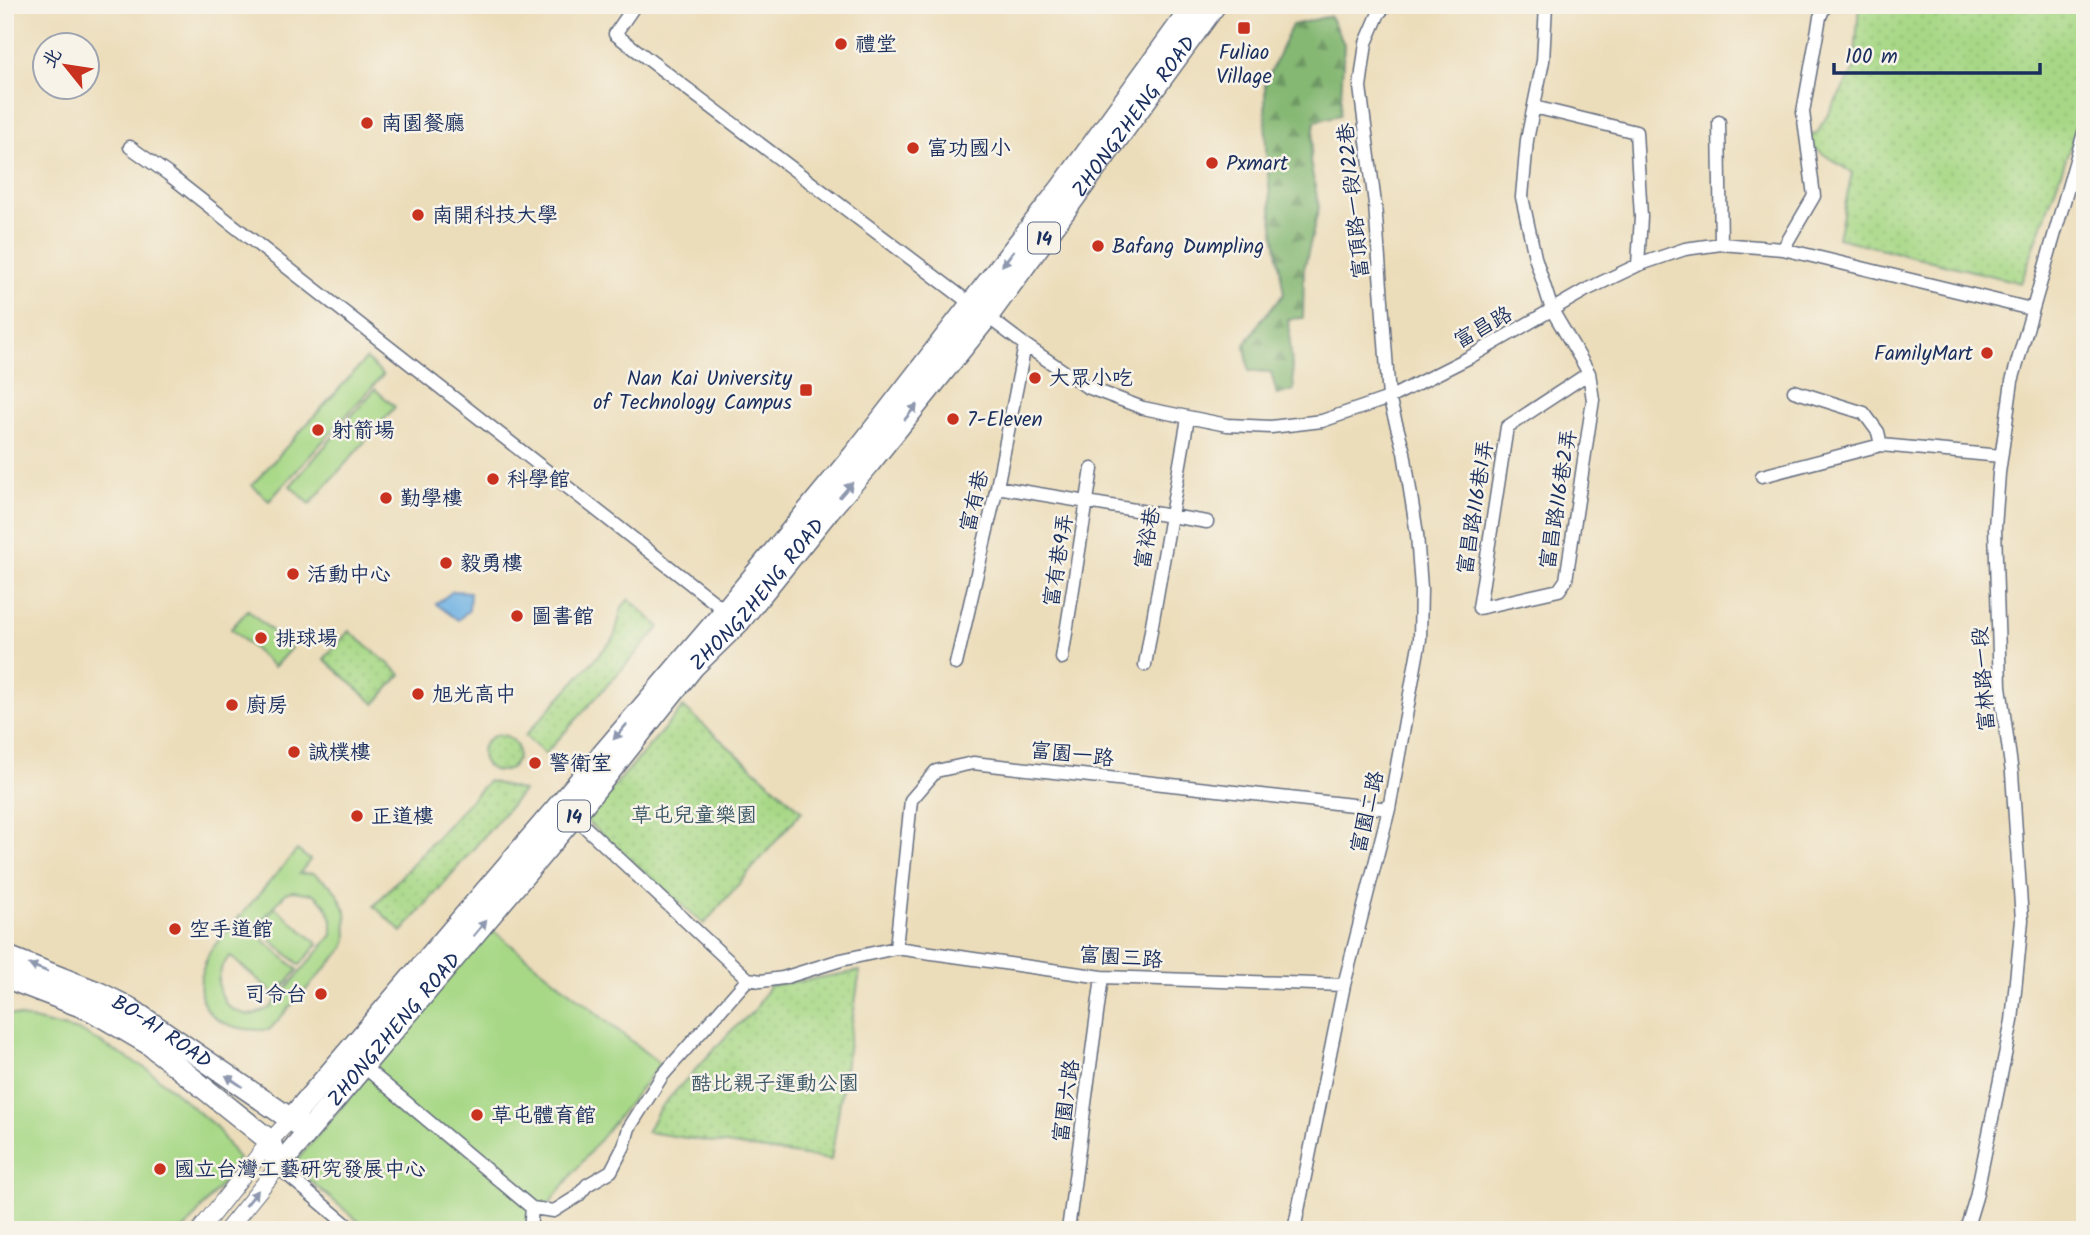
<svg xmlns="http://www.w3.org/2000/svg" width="2090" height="1235" font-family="Kalam,'LXGW WenKai TC',sans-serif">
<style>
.green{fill:url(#green-dots);stroke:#618472;stroke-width:2}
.forest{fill:url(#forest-firs);stroke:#507468;stroke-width:2}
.pitch{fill:#a7d886;stroke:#618472;stroke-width:2;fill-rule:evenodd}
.water{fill:#6db1e2;stroke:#4470a0;stroke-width:2}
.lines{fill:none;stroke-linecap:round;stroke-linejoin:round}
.minor-casing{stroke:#646c7e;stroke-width:15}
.tertiary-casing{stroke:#646c7e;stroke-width:18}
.primary-casing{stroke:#646c7e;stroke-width:24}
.minor{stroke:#fff;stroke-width:12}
.tertiary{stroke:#fff;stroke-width:16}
.primary{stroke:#fff;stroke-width:21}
.oneway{fill:#8d97ae}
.poi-dot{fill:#c8321e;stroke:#f7f3e8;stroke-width:2.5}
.labels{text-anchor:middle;stroke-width:5;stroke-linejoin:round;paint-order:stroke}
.shield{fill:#f7f3e8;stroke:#5d6a87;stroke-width:2}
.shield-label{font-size:19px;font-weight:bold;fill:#1b2f5e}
.poi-label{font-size:21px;fill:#1b2f5e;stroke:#f7f3e8;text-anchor:start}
.street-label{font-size:21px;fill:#1b2f5e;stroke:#f7f3e8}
.park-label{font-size:21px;fill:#3e5968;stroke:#f7f3e8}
</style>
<defs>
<pattern id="green-dots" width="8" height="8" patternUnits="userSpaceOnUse" patternTransform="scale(1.75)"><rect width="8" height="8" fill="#a7d886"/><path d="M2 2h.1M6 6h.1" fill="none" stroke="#8fba76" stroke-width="1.8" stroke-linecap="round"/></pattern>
<pattern id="forest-firs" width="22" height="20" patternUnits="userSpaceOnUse" patternTransform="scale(1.75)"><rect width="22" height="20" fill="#85b873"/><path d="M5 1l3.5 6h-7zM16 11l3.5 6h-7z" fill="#6c9662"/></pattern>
</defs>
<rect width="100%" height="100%" fill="#f7f3e8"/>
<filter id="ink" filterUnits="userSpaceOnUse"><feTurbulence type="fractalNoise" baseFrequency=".0143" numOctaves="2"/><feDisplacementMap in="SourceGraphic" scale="14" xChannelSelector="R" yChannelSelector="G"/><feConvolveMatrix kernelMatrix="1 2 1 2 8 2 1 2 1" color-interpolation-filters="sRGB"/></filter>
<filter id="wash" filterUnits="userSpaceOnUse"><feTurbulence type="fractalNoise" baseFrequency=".00686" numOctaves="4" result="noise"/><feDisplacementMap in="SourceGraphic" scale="28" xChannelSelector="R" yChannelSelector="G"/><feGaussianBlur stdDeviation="1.57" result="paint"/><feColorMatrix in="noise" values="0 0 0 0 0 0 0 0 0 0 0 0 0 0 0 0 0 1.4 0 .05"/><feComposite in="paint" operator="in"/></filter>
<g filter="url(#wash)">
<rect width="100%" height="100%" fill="#ecddba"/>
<path class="green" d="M1859 5H2085V106L2021 283 1838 238 1852 173 1802 140 1817 133 1854 70Z
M629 599 660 627 545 754 525 736 614 638 622 607Z
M349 631 401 674 375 704 324 659Z
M683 707 802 811 704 924 585 820Z
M482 753a18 18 0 1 1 36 0a18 18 0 1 1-36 0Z
M488 781 523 791 402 932 374 906Z
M860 971 831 1160 647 1132 659 1109 731 1031 755 1010 769 986Z"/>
<path class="forest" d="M1330 16 1344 44 1340 115 1315 121 1310 162 1319 207 1304 269 1303 318 1288 319 1294 390 1277 395 1271 372 1249 371 1245 345 1261 320 1284 294 1272 219 1266 152 1265 84 1292 25Z"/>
<path class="pitch" d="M366 359 383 375 269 501 252 485Z
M375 389 395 407 310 504 290 486Z
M248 610 291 648 274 667 231 629Z
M297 850 310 860 299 874 313 873 330 885 337 893 346 911 347 939 344 948 269 1030C214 1032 184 1006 210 951ZM293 891 314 894 325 904 332 919V935L270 1008 255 1014 247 1015 232 1009 226 1004 219 990 218 981 222 966 230 956 276 995 298 970 253 931 286 893Z
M275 907 318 944 300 965 257 928Z
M490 928 660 1064 528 1230H369L292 1166Z
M5 1013 82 1032 150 1071 216 1127 238 1159 229 1175 184 1230H5Z"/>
<path class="water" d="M453 591 470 592 469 610 458 620 436 604Z"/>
</g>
<g filter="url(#ink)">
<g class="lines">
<g class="minor-casing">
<path id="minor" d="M635 5 615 34 1025 345 1087 387 1143 408 1227 425 1271 427 1322 421 1389 398 1470 357 1586 290 1638 265 1685 249 1721 244 1783 249 2031 309
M955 5H959
M1546 5 1543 61 1527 140 1522 197 1535 257 1552 310 1589 373 1593 400 1566 580 1559 590 1479 608 1507 427 1589 373
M1534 107 1636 132 1641 217 1638 265
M1719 122 1721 244
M130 147 168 174 728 613
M1783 249 1814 196 1803 112 1820 17 1825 5
M1794 391 1864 413 1878 432 1881 445
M1762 476 1881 445 2001 456
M997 487 1207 522
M1062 658 1092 469
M956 664 997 487 1025 345
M1145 665 1188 418
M569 812 748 979
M896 948 911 800 936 771 973 763 1389 809
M363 1066 532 1208 530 1230
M278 1167 353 1230
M532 1208 554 1211 578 1196 587 1185 611 1171 624 1146 629 1128 662 1076 748 979 761 981 783 978 841 960 896 948 1102 977 1344 985
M1068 1230 1102 977
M1294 1230 1344 985 1389 809 1420 639 1421 588 1417 534 1404 452 1389 398 1375 204 1360 87 1366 43 1379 13 1387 5
M1966 1230 1976 1197 2012 1021 2022 920 2012 773 2000 686 1995 528 1999 473 2012 381 2085 129"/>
</g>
<g class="tertiary-casing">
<path id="tertiary" d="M200 1230 270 1141 290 1120
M227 1230 278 1167"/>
</g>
<g class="primary-casing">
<g id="primary">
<path id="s1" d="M5 956 99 993 129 1008 302 1127"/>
<path d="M5 977 91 1010 149 1044 270 1141 278 1167"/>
<path d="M290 1120 725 611 854 455 1062 187 1194 5"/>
<path id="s2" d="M278 1167 574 816 693 667 739 622 829 510 868 465 987 317 1215 5"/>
</g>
</g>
<use href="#minor" class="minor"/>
<use href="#tertiary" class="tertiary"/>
<use href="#primary" class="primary"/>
</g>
<defs><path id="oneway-solid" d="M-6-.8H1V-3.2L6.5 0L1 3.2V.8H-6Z" transform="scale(1.75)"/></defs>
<g class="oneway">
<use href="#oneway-solid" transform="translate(1008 258) rotate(127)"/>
<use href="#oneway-solid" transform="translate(911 412) rotate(-51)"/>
<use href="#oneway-solid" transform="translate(846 490) rotate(-49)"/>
<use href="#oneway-solid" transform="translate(620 732) rotate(131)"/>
<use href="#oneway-solid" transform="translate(480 928) rotate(-50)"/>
<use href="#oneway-solid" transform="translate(38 968) rotate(-159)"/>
<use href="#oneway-solid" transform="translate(234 1081) rotate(-146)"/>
<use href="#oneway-solid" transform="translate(252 1198) rotate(-51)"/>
</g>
</g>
<g class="poi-dot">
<rect x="1237" y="21" width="14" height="14" rx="3.5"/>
<circle cx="841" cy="44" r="7"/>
<circle cx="367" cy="123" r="7"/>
<circle cx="913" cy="148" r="7"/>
<circle cx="1212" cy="163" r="7"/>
<circle cx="418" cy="215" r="7"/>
<circle cx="1098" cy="246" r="7"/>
<circle cx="1987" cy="353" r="7"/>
<circle cx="1035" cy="378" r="7"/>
<rect x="799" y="383" width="14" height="14" rx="3.5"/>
<circle cx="953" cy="419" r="7"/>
<circle cx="318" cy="430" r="7"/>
<circle cx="493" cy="479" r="7"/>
<circle cx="386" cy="498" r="7"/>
<circle cx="446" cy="563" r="7"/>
<circle cx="293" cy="574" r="7"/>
<circle cx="517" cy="616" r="7"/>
<circle cx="261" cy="638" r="7"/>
<circle cx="418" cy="694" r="7"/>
<circle cx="232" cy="705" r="7"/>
<circle cx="294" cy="752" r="7"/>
<circle cx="535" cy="763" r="7"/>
<circle cx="357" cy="816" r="7"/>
<circle cx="175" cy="929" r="7"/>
<circle cx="321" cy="994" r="7"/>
<circle cx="477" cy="1115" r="7"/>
<circle cx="160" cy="1169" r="7"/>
</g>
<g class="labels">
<g class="shield">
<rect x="1028" y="222.5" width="32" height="31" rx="5"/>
<rect x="558" y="800.5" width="32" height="31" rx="5"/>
</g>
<g class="shield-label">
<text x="1044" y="245">14</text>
<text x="574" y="823">14</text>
</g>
<g class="poi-label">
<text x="855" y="51">禮堂</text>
<text x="1244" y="59" text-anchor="middle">Fuliao<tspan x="1244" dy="24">Village</tspan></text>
<text x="381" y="130">南園餐廳</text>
<text x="927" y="155">富功國小</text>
<text x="1226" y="170">Pxmart</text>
<text x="432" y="222">南開科技大學</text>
<text x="1112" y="253">Bafang Dumpling</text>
<text x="1973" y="360" text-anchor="end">FamilyMart</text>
<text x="792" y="385" text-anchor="end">Nan Kai University<tspan x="792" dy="24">of Technology Campus</tspan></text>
<text x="1049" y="385">大眾小吃</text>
<text x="967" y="426">7-Eleven</text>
<text x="332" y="437">射箭場</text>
<text x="507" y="486">科學館</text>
<text x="400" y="505">勤學樓</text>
<text x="460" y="570">毅勇樓</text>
<text x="307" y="581">活動中心</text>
<text x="531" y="623">圖書館</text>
<text x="275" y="645">排球場</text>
<text x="432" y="701">旭光高中</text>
<text x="246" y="712">廚房</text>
<text x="308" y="759">誠樸樓</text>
<text x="549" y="770">警衛室</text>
<text x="371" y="823">正道樓</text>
<text x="189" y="936">空手道館</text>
<text x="307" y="1001" text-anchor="end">司令台</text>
<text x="491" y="1122">草屯體育館</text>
<text x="174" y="1176">國立台灣工藝研究發展中心</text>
</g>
<g class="street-label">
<text dy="7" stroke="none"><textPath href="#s2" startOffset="1356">ZHONGZHENG ROAD</textPath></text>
<text transform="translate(1353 201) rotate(-96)" y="7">富頂路一段122巷</text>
<text transform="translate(1483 327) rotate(-29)" y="7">富昌路</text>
<text transform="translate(1558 499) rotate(-81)" y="7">富昌路116巷2弄</text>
<text transform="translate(974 501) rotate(-77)" y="7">富有巷</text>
<text transform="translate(1475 507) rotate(-81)" y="7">富昌路116巷1弄</text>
<text transform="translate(1147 538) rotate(-80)" y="7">富裕巷</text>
<text transform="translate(1058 560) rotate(-81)" y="7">富有巷9弄</text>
<text dy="7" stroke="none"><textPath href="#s2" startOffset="747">ZHONGZHENG ROAD</textPath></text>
<text transform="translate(1983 679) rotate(-94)" y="7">富林路一段</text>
<text transform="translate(1072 754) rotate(6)" y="7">富園一路</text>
<text transform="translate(1367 812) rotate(-77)" y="7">富園二路</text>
<text transform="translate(1121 957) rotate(4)" y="7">富園三路</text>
<text dy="7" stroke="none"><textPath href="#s2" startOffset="180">ZHONGZHENG ROAD</textPath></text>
<text dy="7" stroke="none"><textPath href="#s1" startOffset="175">BO-AI ROAD</textPath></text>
<text transform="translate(1066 1101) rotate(-82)" y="7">富園六路</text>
</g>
<g class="park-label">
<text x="694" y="822">草屯兒童樂園</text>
<text x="775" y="1090">酷比親子運動公園</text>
</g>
</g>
<rect width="2090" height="1235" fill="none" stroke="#f7f3e8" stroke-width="28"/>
<g transform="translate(66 66) rotate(300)"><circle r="33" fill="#f7f3e8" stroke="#9fa5b1" stroke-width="2"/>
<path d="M0-5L12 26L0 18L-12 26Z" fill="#c8321e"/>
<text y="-10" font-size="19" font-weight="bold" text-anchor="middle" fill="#1b2f5e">北</text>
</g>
<path d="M1834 63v10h206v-10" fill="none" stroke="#1b2f5e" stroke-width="3.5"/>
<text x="1845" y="63" font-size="21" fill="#1b2f5e" stroke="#f7f3e8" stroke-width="5" paint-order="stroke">100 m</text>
</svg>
